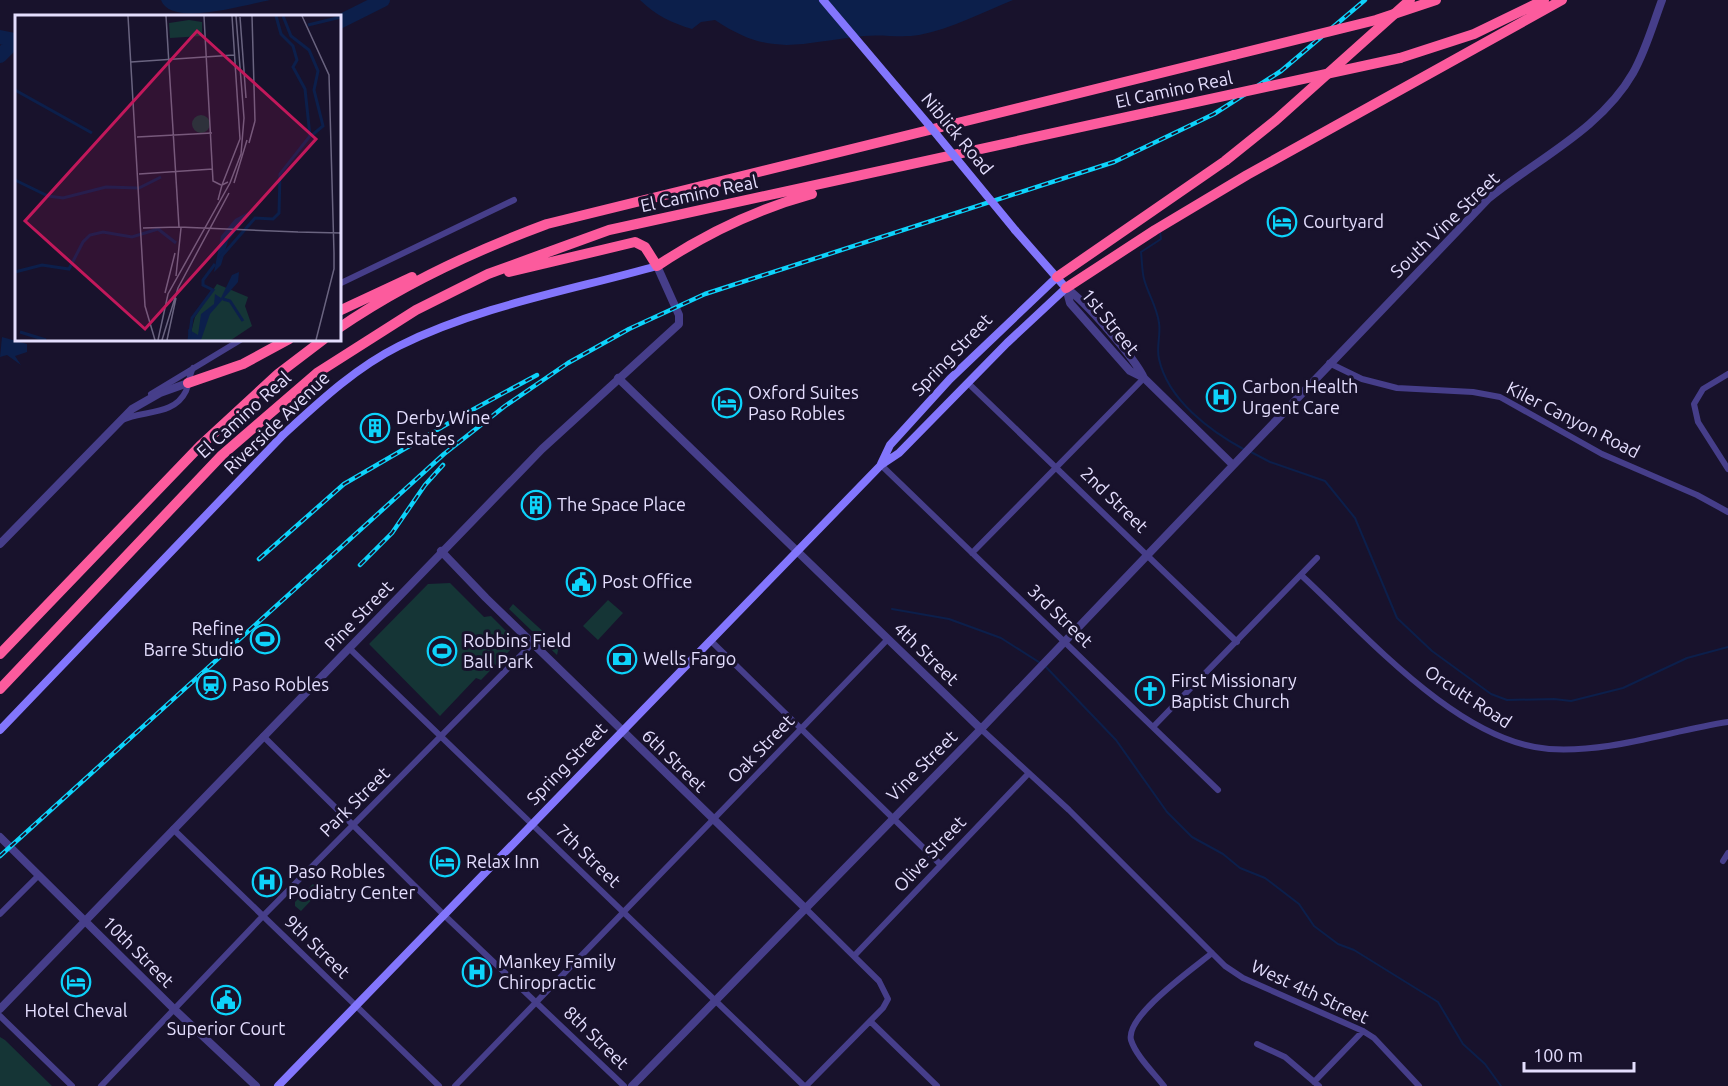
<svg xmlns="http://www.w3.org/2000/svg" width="1728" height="1086" font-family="Ubuntu,sans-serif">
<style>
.green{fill:#153536}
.water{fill:#0c1f4b}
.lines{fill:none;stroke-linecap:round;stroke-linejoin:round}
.stream{stroke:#0c1f4b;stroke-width:2}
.river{stroke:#0c1f4b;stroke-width:14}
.minor{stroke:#463e8a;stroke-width:6}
.tertiary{stroke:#463e8a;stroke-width:8}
.secondary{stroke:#8376fd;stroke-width:8}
.motorway{stroke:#fc5b9d;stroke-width:10}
.rail-casing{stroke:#0dd3fb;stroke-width:4.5}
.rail{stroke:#18122c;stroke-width:2;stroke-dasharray:7;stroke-linecap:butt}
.secondary-bridge{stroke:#8376fd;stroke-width:8}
.motorway-bridge{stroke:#fc5b9d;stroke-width:10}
.labels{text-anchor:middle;stroke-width:6;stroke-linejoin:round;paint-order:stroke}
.street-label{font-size:18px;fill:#e4defe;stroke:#18122c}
.poi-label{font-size:18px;fill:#e4defe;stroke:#18122c;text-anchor:start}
.inset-river{fill:none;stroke:#0c1f4b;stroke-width:3}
.inset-road{fill:none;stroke:#6a6480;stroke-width:1.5}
.view{fill:#c2185b;fill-opacity:0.15;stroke:#c2185b;stroke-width:3}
.inset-edge{fill:none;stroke:#e4defe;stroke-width:3}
</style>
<rect width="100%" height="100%" fill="#18122c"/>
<path class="green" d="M450 583 484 617 491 616 515 640V645L481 680 476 678 440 716 369 644 428 584Z
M608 600 623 613 598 640 583 626Z
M513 604 559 646 557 655 509 609Z
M313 884 322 889 301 911 295 906V902Z
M0 1037 5 1040 52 1086H0Z"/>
<path class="water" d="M161 0H270C248 4 171 28 161 0Z
M640 0H1013C983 12 951 29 919 35 901 38 882 34 864 36 800 42 773 59 715 20L701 22 692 29C672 23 655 15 640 0Z
M2 337 27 344V352L15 356 21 365 7 355 0 357Z"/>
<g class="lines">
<path class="stream" d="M1160 231 1161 239 1141 252C1142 261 1142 271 1144 279 1148 294 1157 307 1159 323 1161 335 1156 347 1159 359 1168 400 1210 431 1245 450
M1251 452 1270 462 1325 481 1355 518 1397 618 1432 651 1491 694 1507 700 1554 699 1571 701 1623 688 1687 658 1728 647
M892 609 949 619 1001 638 1045 666 1116 740 1167 812 1192 837 1223 854 1240 868 1265 878 1299 904 1314 926 1338 944 1354 950 1438 1002 1463 1044 1485 1064 1501 1086"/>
<path class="river" d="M339 22 383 0
M0 37 15 40
M0 56 16 40"/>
<path class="minor" d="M339 284 514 200
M1329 363 1362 379 1397 388 1473 392 1500 397 1602 454 1697 495 1728 512
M1728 374 1703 389 1694 404 1698 422 1728 469
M968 383 1237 642
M151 394 242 339
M122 420C144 410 174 416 186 391 189 383 189 376 193 368
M881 465 1218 790
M972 553 1144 378
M1301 575C1365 634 1458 742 1549 749 1610 753 1669 731 1728 722
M710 640 940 864
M349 648 804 1086
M1153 727 1317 558
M981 729 1069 810 1225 966 1243 978 1363 1031 1374 1038 1419 1086
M263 736 444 915 624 1086
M173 829 439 1086
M1723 861 1728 853
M804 907 879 981 888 999 883 1008 806 1086
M0 914 39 875
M854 956 1028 774
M0 1016 72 1086
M870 1021 937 1086
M1257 1044 1285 1057 1319 1086
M1314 1082 1363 1031
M101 1086 263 916 532 644
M455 1086 888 639
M1164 1086C1154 1073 1136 1056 1131 1040 1125 1016 1194 968 1212 953"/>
<path class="tertiary" d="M1066 288 1070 303 1130 371 1144 378 1233 465
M1066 288C1085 301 1134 357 1144 378
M618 378 981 729
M0 544 132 409 160 393 188 383
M441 551 486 598 804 907
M0 837 175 1010 256 1086
M0 1009 542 449 679 324V315L657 266
M632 1086 981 729 1488 199C1537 159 1601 129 1633 73 1646 50 1653 24 1662 0"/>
<path class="secondary" d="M823 0 928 124
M881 464 890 445 950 379 1057 277
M0 730 283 435C319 402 355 368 399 346 479 306 572 290 657 266
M278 1086 881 465 899 453 1007 343 1066 288 1015 230"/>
<path class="motorway" d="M1400 58 1474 34 1544 0
M509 272 635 242 645 247 657 266C705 234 757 209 812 194
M1057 277 1225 161 1276 120 1410 0
M1066 288 1155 230 1247 175 1562 0
M339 311 412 277
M339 328C403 284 474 251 547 224L1234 55
M188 383 243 364 289 339
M0 654 200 446 278 374 324 339
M0 689 222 455 317 373 416 310 488 274 609 230 1150 112"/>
<g class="rail-casing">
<path id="rail" d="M259 559 344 484 461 416 537 375
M360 565 392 533 425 485 443 465
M0 856 444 454 505 406 568 363 629 329 705 294 1114 162 1214 114 1281 71 1365 0"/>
</g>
<use href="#rail" class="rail"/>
<path class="secondary-bridge" d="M928 124 1015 230"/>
<path class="motorway-bridge" d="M1234 55 1376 20 1436 0
M1150 112 1400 58"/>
</g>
<defs>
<g id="hotel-ring" transform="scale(1.5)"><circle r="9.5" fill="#18122c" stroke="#0dd3fb" stroke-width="1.5"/><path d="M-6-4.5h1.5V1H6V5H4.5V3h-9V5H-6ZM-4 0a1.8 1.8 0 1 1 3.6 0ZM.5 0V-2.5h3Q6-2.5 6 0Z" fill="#0dd3fb"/></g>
<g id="hospital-ring" transform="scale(1.5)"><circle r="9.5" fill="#18122c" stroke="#0dd3fb" stroke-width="1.5"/><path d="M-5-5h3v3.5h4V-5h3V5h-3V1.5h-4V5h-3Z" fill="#0dd3fb"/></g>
<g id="building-ring" transform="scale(1.5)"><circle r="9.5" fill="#18122c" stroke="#0dd3fb" stroke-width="1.5"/><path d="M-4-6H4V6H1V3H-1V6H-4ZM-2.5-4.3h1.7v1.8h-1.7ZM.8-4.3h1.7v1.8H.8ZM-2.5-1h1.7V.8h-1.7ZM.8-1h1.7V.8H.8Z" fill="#0dd3fb"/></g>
<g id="civic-ring" transform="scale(1.5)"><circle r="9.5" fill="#18122c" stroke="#0dd3fb" stroke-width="1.5"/><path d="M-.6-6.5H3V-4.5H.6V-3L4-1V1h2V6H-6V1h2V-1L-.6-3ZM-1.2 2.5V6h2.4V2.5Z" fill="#0dd3fb"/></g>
<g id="stadium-ring" transform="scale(1.5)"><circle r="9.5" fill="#18122c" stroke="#0dd3fb" stroke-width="1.5"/><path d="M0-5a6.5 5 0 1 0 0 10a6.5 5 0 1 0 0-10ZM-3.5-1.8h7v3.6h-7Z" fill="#0dd3fb"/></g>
<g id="bank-ring" transform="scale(1.5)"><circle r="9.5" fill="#18122c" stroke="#0dd3fb" stroke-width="1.5"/><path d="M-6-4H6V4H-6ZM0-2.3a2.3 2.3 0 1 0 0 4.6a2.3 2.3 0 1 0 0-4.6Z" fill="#0dd3fb"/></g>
<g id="station-ring" transform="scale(1.5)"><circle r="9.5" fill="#18122c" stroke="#0dd3fb" stroke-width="1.5"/><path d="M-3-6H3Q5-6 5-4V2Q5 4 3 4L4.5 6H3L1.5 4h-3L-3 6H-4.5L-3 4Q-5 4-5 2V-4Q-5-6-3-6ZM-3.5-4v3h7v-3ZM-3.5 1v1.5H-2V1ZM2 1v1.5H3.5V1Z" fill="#0dd3fb"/></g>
<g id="church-ring" transform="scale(1.5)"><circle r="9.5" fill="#18122c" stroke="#0dd3fb" stroke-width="1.5"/><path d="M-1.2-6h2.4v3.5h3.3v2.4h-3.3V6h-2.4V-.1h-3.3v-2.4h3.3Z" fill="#0dd3fb"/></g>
</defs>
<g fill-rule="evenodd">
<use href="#hotel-ring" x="1282" y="222"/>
<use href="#hospital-ring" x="1221" y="397"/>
<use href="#hotel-ring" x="727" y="403"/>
<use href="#building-ring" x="375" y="428"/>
<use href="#building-ring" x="536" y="505"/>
<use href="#civic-ring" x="581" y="582"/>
<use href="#stadium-ring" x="265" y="639"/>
<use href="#stadium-ring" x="442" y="651"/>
<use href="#bank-ring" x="622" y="659"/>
<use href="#station-ring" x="211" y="685"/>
<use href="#church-ring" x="1150" y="691"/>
<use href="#hotel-ring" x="445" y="862"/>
<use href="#hospital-ring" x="267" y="882"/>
<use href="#hospital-ring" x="477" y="972"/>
<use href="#hotel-ring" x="76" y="982"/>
<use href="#civic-ring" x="226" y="1000"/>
</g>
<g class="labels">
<g class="street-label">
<text transform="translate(1174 90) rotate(-12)" y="6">El Camino Real</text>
<text transform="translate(957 134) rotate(50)" y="6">Niblick Road</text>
<text transform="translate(699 194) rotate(-12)" y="6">El Camino Real</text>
<text transform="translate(1445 225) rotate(-44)" y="6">South Vine Street</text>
<text transform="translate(1110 322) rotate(51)" y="6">1st Street</text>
<text transform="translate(952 355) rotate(-46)" y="6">Spring Street</text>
<text transform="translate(244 415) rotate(-42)" y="6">El Camino Real</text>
<text transform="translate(1573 420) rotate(27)" y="6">Kiler Canyon Road</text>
<text transform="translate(277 423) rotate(-44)" y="6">Riverside Avenue</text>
<text transform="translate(1114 500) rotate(44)" y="6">2nd Street</text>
<text transform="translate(359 616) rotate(-46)" y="6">Pine Street</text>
<text transform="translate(1060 616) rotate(44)" y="6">3rd Street</text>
<text transform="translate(926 654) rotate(44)" y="6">4th Street</text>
<text transform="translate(1468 697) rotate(33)" y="6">Orcutt Road</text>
<text transform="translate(761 749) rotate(-46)" y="6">Oak Street</text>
<text transform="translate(674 761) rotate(44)" y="6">6th Street</text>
<text transform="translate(567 764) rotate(-46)" y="6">Spring Street</text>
<text transform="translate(922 766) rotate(-45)" y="6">Vine Street</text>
<text transform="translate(355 802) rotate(-45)" y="6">Park Street</text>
<text transform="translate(930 854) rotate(-47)" y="6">Olive Street</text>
<text transform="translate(588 856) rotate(44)" y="6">7th Street</text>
<text transform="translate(317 947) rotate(44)" y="6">9th Street</text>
<text transform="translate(138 952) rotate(45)" y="6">10th Street</text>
<text transform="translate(1310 992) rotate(25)" y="6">West 4th Street</text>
<text transform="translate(596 1038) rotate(44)" y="6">8th Street</text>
</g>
<g class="poi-label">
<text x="1303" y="228">Courtyard</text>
<text x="1242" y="393">Carbon Health<tspan x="1242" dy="21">Urgent Care</tspan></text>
<text x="748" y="399">Oxford Suites<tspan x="748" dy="21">Paso Robles</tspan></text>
<text x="396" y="424">Derby Wine<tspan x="396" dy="21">Estates</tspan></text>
<text x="557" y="511">The Space Place</text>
<text x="602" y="588">Post Office</text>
<text x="244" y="635" text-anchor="end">Refine<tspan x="244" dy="21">Barre Studio</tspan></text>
<text x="463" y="647">Robbins Field<tspan x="463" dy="21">Ball Park</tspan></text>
<text x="643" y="665">Wells Fargo</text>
<text x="1171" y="687">First Missionary<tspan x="1171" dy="21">Baptist Church</tspan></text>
<text x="232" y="691">Paso Robles</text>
<text x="466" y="868">Relax Inn</text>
<text x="288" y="878">Paso Robles<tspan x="288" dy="21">Podiatry Center</tspan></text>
<text x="498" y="968">Mankey Family<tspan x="498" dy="21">Chiropractic</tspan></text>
<text x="76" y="1017" text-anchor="middle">Hotel Cheval</text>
<text x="226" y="1035" text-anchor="middle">Superior Court</text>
</g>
</g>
<g transform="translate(15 15)">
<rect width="326" height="326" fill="#18122c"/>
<path d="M174 5 187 7V21L155 23 154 8ZM177 109a9 9 0 1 1 18 0a9 9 0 1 1-18 0ZM202 269 233 282 230 291 237 311 216 325H174L180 302Z" fill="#153536"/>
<path d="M239 194 213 226 206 250 199 257 206 221 220 204ZM224 257 223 267 195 299 186 325H174L173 314 183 320 186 299 199 289 200 279 206 283 217 260Z" fill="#0c1f4b"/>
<path class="inset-river" d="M268 1 276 21 294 35 303 56 299 75 308 111 296 121M293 10 326 2M0 75 77 118M0 165 33 181 48 183 91 172 124 173 146 162M205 243 240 203 258 204 264 198 265 159 295 121 290 74 278 52 282 45 278 31 266 19 261 1M0 257 27 250 54 254 68 227 75 220 88 217 117 222 143 214 161 228M208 284 215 286 228 306M5 317 31 325M174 325 177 303 198 275 188 270V265L200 249"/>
<path class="inset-road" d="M113 1 130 291 140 325M151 1 164 212 283 217M189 1 198 166 206 170M237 1 240 106M287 1 314 60 319 238M225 2 231 83M116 47 219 40M122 122 197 118M234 128 240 106M124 159 198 154M219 168 232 125M207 170 225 124 217 1M203 185 207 170 213 167M128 213 164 212M282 217 326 218M161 261 166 213M150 278 160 238M143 325 153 279 215 168 226 139 229 103 221 1M147 325 163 273 214 178M152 325 161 283M301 325 319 254V238"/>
<path class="view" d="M182 16 301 124 130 314 10 206Z"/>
<rect width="326" height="326" class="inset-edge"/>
</g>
<path d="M1524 1062v9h110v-9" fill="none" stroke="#e4defe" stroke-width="3"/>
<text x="1533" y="1062" font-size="18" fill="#e4defe" stroke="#18122c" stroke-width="4.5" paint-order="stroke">100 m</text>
</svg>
